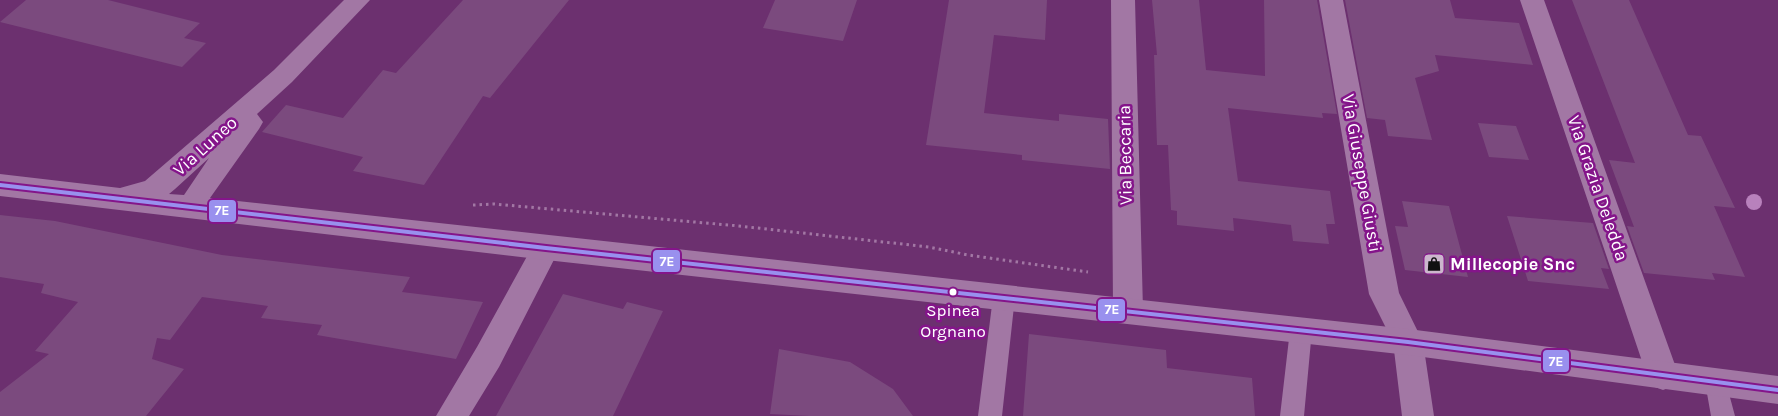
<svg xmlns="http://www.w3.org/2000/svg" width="1778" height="416" font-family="Karla,sans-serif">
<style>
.building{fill:#7b4a7e}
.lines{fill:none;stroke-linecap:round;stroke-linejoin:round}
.path{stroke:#a277a4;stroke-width:3;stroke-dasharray:2.5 4;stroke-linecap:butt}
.service{fill:#a277a4;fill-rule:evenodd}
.minor{fill:#a277a4;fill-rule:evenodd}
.tertiary{fill:#a277a4;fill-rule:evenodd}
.bus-1-casing{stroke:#84158a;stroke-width:8}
.bus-1{stroke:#9990ee;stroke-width:4}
.tree{fill:#b881bc}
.bus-dot{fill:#fff;stroke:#84158a;stroke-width:2}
.labels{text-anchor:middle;stroke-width:5;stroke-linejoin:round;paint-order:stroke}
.bus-label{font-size:17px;fill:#fff;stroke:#84158a}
.street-label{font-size:18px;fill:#fff;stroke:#84158a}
.poi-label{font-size:18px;font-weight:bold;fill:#fff;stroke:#84158a;text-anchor:start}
.line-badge{stroke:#84158a;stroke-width:2}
.badge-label{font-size:14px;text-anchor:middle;font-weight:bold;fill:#fff}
</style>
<rect width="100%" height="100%" fill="#6c306f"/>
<path class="building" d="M26 0H108L200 23 184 38 206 43 182 67 0 22Z
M463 0H569L490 98 483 96 424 185 353 171 363 157 262 132 286 105 343 118 383 70 396 73Z
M775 0H857L843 41 763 28Z
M949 0H1047L1045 40 994 35 984 113 1059 121V114L1108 119 1110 169 1022 160V155L926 145Z
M1152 0H1199L1206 70 1265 76 1264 0H1317L1337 114 1322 113 1323 118 1228 108 1238 181 1330 191 1335 224H1326L1329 244 1293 241 1291 225 1233 218 1234 231 1177 225V211L1171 210 1168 145H1157L1154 55H1157Z
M1345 0H1450L1455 18 1519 23 1533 65 1435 55 1439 71 1415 78 1432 140 1388 136 1385 120 1367 118Z
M1572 0H1629L1688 135 1701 136 1735 208 1714 206 1745 277 1712 273 1715 280 1644 273 1627 226 1634 227 1609 160 1635 163Z
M1478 123 1516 126 1529 160 1489 157Z
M1402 201 1449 206 1468 277 1405 270 1395 226 1408 227Z
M0 215 55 221 222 255 410 277 402 292 483 302 456 359 317 335 322 325 261 318 268 306 202 297 170 340 157 338 152 359 184 369 146 416H0V392L49 354 35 351 78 302 41 293 44 284 0 277Z
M1507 216 1593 223 1609 269 1601 268 1609 289 1528 281Z
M563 294 623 309 627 302 663 311 613 416H496Z
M1029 334 1166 350 1167 368 1252 378 1255 416H1023Z
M779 349 850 362 893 389 913 416H809L770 414Z"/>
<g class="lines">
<path class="path" d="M473 205 494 204 739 226 929 247 968 255 1088 272"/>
<path class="service" d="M1004 288 1012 291 1015 297 1002 416H978L993 297 996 291Z
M1301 320 1309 323 1312 330 1304 416H1280L1290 330 1293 323Z
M1716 372 1724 375 1735 416H1711L1705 382 1708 375Z"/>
<path class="minor" d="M1111 0H1135L1143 310 1138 319 1128 323 1118 319 1113 310Z
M1319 0H1343L1399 293 1423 342 1434 416H1402L1393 342 1369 294Z
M1520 0H1544L1679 376 1674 386 1663 390 1652 386 1647 376Z
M546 236 556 240 560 248 499 367 469 416H436L477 347 536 240Z"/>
<path class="tertiary" d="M344 0H370L292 82 257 114 263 122 259 129 210 198 1408 329 1778 376V404L1408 355 546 260 0 196V174L120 188 145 181 274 70ZM209 158 184 195 169 194 175 189Z"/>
<g class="bus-1-casing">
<path id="bus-1" d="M0 185 546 248 1408 342 1778 390"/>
</g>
<use href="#bus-1" class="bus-1"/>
</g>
<circle class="tree" cx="1754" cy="202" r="8"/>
<defs>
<g id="shop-square" transform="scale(1.125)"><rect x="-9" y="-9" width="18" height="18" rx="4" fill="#ccb7cd" stroke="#84158a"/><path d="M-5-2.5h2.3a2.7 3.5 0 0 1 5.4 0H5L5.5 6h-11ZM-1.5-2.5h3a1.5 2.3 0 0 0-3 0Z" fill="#111"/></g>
</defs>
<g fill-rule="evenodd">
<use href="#shop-square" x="1434" y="264"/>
</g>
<circle class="bus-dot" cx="953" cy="292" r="4.5"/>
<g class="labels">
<g class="bus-label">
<text x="953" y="316">Spinea<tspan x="953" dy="21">Orgnano</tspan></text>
</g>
<g class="street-label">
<text transform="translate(205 146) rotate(-42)" y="6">Via Luneo</text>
<text transform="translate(1125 155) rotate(-91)" y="6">Via Beccaria</text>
<text transform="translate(1362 173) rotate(80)" y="6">Via Giuseppe Giusti</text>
<text transform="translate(1598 188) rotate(71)" y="6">Via Grazia Deledda</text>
</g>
<g class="poi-label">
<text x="1450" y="270">Millecopie Snc</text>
</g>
</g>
<g class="line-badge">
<rect x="208" y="199" width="29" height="24" rx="5" fill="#9990ee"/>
<rect x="652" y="249" width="29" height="24" rx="5" fill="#9990ee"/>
<rect x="1097" y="298" width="29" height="24" rx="5" fill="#9990ee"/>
<rect x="1542" y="349" width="28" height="24" rx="5" fill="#9990ee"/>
</g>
<g class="badge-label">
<text x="222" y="215">7E</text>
<text x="667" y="266">7E</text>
<text x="1112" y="314">7E</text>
<text x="1556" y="366">7E</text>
</g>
</svg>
